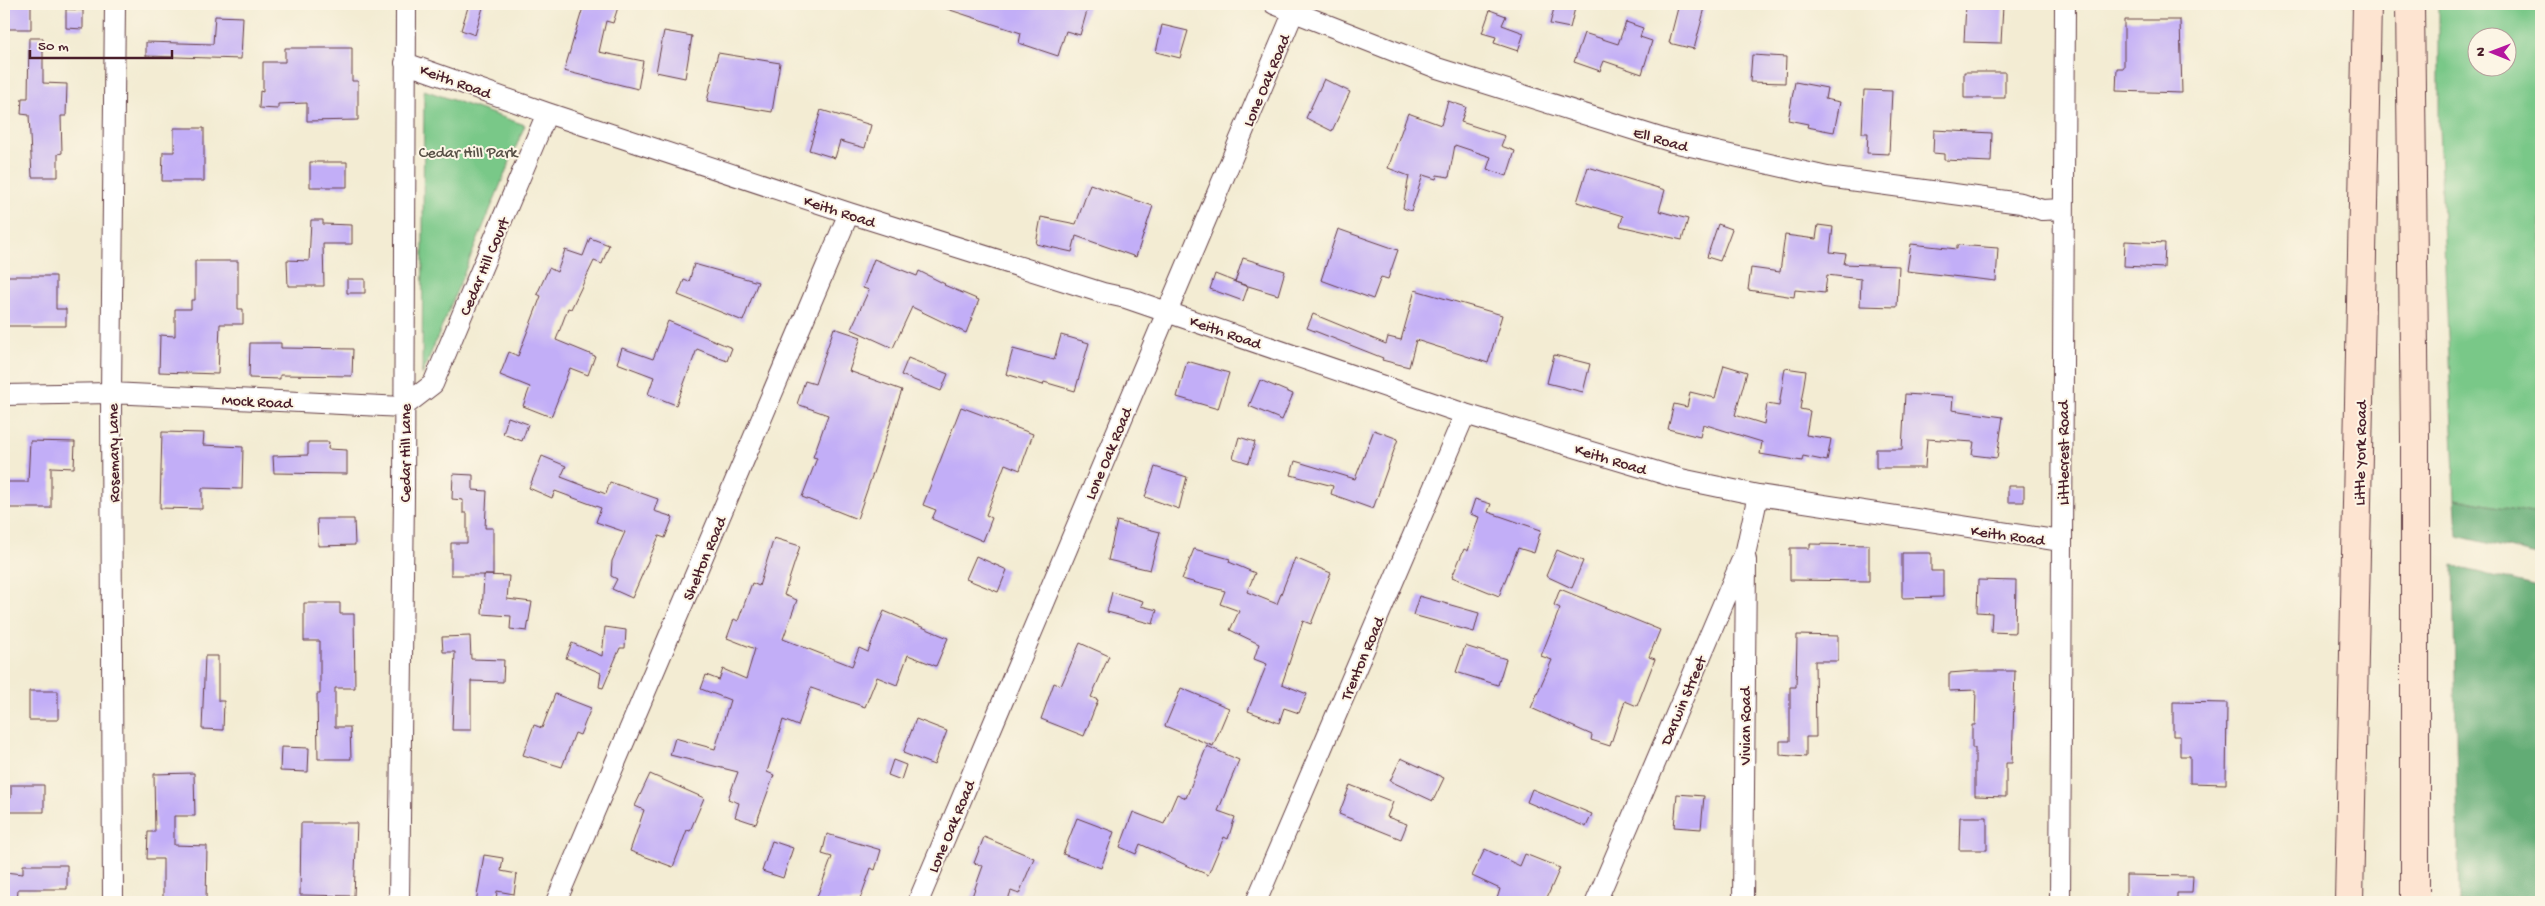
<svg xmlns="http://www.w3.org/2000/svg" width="2545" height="906" font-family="'Gochi Hand',sans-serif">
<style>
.green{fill:#79c888;stroke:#62745a;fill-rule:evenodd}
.forest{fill:#62ac74;stroke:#566650}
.building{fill:#c2aef7}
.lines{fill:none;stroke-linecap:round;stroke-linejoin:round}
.street-casing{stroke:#633e44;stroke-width:22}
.secondary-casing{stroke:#633e44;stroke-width:30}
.street{stroke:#fff;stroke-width:20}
.secondary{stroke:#fde4d1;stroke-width:28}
.labels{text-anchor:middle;stroke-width:4;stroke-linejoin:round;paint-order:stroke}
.street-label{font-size:16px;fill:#4a1f2b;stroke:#fcf5e5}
.park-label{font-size:16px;fill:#585247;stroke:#fcf5e5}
</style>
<rect width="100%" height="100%" fill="#fcf5e5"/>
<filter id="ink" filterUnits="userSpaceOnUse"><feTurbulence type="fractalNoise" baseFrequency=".02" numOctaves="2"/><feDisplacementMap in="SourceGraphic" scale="10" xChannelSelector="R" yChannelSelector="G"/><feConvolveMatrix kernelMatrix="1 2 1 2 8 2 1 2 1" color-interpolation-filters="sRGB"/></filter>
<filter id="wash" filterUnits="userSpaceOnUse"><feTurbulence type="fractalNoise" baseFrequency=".0096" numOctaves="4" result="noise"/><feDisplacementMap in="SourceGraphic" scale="20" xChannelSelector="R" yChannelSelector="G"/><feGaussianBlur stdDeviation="1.12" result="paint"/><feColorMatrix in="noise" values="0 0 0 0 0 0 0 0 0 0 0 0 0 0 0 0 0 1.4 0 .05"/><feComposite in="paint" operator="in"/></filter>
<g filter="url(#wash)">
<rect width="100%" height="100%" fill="#f3ecd3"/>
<path class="green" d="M2439 4H2541V389L2538 514 2455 499 2439 127ZM2478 38H2508V68H2478Z
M424 90 525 125 422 375Z"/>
<path class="forest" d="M2541 389V556L2457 536 2455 499 2538 514Z
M2453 566 2541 588V902H2459Z"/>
<g id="blocks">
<path class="building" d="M4 4H31V29H4Z
M469 4H484L475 35 461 30Z
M584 4H619L613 23 606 21 599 52 643 61 638 89 564 71Z
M941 4H1089L1080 35 1066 31 1058 56 1019 43 1021 33 941 7Z
M1555 4H1576L1570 28 1550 24Z
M1679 4H1706L1694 49 1669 43Z
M1966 4 2003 6 2001 43 1964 42Z
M66 9 83 10V29L66 28Z
M1490 10 1506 16 1502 25 1524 33 1518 51 1494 43 1496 37 1482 33Z
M215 16 243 17 241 59 146 56V42L213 44Z
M2124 20H2180L2182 93 2116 91 2117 68H2124Z
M1626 22 1643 28 1640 37 1652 41 1642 74 1604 61 1600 71 1574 62 1584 33 1618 44Z
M1162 25 1188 31 1180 58 1156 52Z
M664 31 692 36 685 78 656 72Z
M29 38H43V83L67 84 66 116H61L62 153 58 154V177H32L29 115 21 114 22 98H28Z
M285 48H352V81H358V120L307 121V103L278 104V109L259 108 260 91 263 92V62H285Z
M718 53 780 63 772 112 707 101Z
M1752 55 1786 57 1785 83 1750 82Z
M1964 72H2005V98H1964Z
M1324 79 1350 92 1332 131 1306 118Z
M1795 82 1827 88 1825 99 1840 102 1834 132 1807 127 1808 124 1788 120Z
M1864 90 1892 91 1889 154 1867 153 1868 133H1862Z
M1448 101 1466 107 1461 122 1505 136 1501 146 1515 151 1507 176 1487 169 1491 157 1455 145 1449 177 1437 175 1436 179 1423 175 1411 211 1403 208 1409 176 1388 168 1408 113 1441 125Z
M821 110 871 125 865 148 840 141 835 158 809 150Z
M174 128H204V181H162L163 152H174Z
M1934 130 1992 133 1991 162 1944 160V154L1933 153Z
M310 162H347V187H310Z
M1588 167 1665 190 1659 211 1688 219 1682 240 1620 226 1623 216 1577 202Z
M1090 184 1153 206 1136 257 1076 236 1072 252 1036 244 1041 217 1076 224Z
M311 220H323V224L352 225V244H323L324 286H288L287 260 309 261Z
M1718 224 1732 229 1720 261 1707 257Z
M1818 225 1833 227 1830 252 1846 254 1844 264 1899 266 1897 307 1860 306 1861 279 1827 275 1825 293 1795 290 1794 297 1748 290 1751 268 1780 272 1785 235 1816 239Z
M1338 229 1398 250 1388 279 1381 277 1373 299 1321 280Z
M590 238 609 245 602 264 594 261 571 309 568 308 556 340 595 356 588 375 570 368 551 417 523 406 530 387 500 375 509 352 518 356 541 296 537 294 549 268 557 272 565 250 583 256Z
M2125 241 2165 243 2164 268 2124 266Z
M1911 244 1957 249V245L1998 248 1996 281 1907 271Z
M1243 258 1285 271 1278 295 1235 282Z
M874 259 917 276 919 271 945 284 944 285 979 300 966 333 912 307 893 348 851 329 869 290 863 288Z
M195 261H238V309H243V324H220L218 374 159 372 160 335 175 336V309H191V300H195Z
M694 264 758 282 743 321 678 295 684 280 689 282Z
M1215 274 1248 287 1243 301 1210 289Z
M4 276H56V309H66V326H4Z
M347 279H365V293H347Z
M1415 290 1502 315 1488 363 1416 340 1409 367 1382 360 1383 358 1307 328 1313 314 1386 344 1388 337 1401 340Z
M668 321 732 348 727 361 697 349 676 405 648 394 654 377 617 363 622 348 653 359Z
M834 328 861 337 849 371 902 390 857 519 802 497 817 458 813 457 828 415 797 404 805 381 815 384Z
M1061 335 1089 343 1075 391 1044 382 1043 385 1006 374 1013 349 1054 360Z
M250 343H281V348L353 349 352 376 280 375V379L249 378Z
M1554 355 1590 364 1583 392 1547 383Z
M908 358 948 374 941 391 901 375Z
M1187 361 1229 373 1218 409 1177 397Z
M1724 365 1747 372 1735 415 1764 424 1767 404 1779 406 1785 368 1806 371 1800 409 1810 411 1806 435 1831 439 1827 461 1803 456 1802 461 1760 454 1762 442 1703 424 1700 437 1668 429 1674 404 1687 407 1690 392 1715 398Z
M1260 380 1293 394 1282 420 1249 406Z
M1905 394 1953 397 1952 410 2003 417 1997 458 1972 455 1974 442 1927 439 1925 468H1876V449H1902Z
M961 407 1033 434 1020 470 1005 464 986 515 992 518 983 541 932 519 936 510 923 505Z
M508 417 528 424 522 441 503 434Z
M1374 430 1398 439 1373 509 1331 494 1333 486 1291 475 1295 461 1355 479Z
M162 432 204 433 203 445 243 447 242 489 202 488V509L160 508Z
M1239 437 1255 442 1249 463 1233 458Z
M30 441 75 442 74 468 51 467V508H5V482H28Z
M308 442H329L328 449 347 450V474L274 473 273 456 308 455Z
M542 456 566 466 561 477 606 494 610 482 658 499 654 511 673 517 665 538 659 536 632 598 612 589 617 579 611 576 612 561 625 532 596 522 601 508 555 491 552 498 529 488Z
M1155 467 1187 477 1179 509 1145 497Z
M453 474 473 475V490L487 491 485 528H493V575H451V543H467V513H463V500L452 499Z
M2008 486H2024V502H2008Z
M1475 499 1491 504 1488 512 1541 530 1534 553 1518 548 1499 596 1452 577 1464 549 1468 551 1479 517 1470 514Z
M317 519H354L355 545 318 546Z
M1117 521 1160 532 1150 570 1108 560Z
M774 538 800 546 784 595 797 600 783 639 852 666 859 648 868 652 884 611 948 638 936 666 908 655 897 685 877 677 865 707 811 688 798 726 783 720 767 772 774 775 756 824 735 817 739 803 728 799 738 772 670 755 675 738 715 749 730 700 701 689 706 675 719 680 723 669 746 679 755 649 727 638 734 619 738 621 752 583 759 586Z
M1810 544 1869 545V581L1790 580V548H1810Z
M1194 549 1230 559 1229 562 1255 573 1247 592 1277 604 1295 558 1331 573 1311 624 1303 621 1282 684 1307 694 1299 713 1284 708 1279 723 1248 711 1267 664 1254 659 1259 644 1230 630 1239 611 1220 604 1225 591 1182 579Z
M1557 550 1583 561 1572 588 1546 576Z
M1902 553H1931V571H1943V597L1902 598Z
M976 556 1007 570 998 592 966 579Z
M484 575 509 576 507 599 532 602 527 631 510 629 511 616 482 614Z
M1978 580 2016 581 2015 633 1991 632 1992 613 1977 612Z
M1560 589 1660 630 1649 657 1655 659 1637 706 1625 701 1610 746 1591 740 1592 735 1531 708 1552 660 1541 656 1560 608 1554 605Z
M1112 592 1143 601 1141 606 1157 610 1153 624 1107 612Z
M1419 596 1479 613 1474 632 1413 615Z
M304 603H340V614H354L355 688H335V727H350L351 759H318L317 694H320V641H304Z
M605 627 626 630 625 648H620L603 688 599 687 601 673 566 658 572 643 602 656Z
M1797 635 1838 636V661H1815L1816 737H1806V757L1780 755V741H1790V687H1796Z
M470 636 471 659 504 660 503 682 471 681V730H452L455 652H443L442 637Z
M1080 643 1109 656 1091 697 1098 700 1084 736 1041 719 1054 683 1061 686Z
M1465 646 1506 659 1498 685 1456 672Z
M205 656H218V701H224L223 730 202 729Z
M1976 671H2015L2012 763H2006V797L1975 796V748H1972V725H1975L1976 690 1949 691V673Z
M1181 688 1229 708 1213 746 1165 726Z
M29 691H58V720H29Z
M555 694 591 708 580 735 575 733 562 767 523 755 534 725 542 728Z
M2173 702 2227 703 2226 784 2190 783V756H2180V736H2173Z
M916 719 947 731 934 765 903 753Z
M1207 746 1239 760 1218 811 1235 817 1228 839 1224 837 1208 875 1140 844 1136 854 1120 847 1133 812 1164 824 1177 794 1186 798Z
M281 747 309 748 308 772 280 771Z
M1401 758 1444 778 1433 801 1390 781Z
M893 760 906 765 901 780 888 775Z
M194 773 195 816H174V845L207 846 206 902H163V859H147L148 832H155L154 774Z
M650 774 704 798 690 831 687 830 673 867 630 851 644 810 635 806Z
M11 785H44V812H4V798H11Z
M1350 785 1393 802 1387 817 1407 824 1401 839 1339 814Z
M1532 789 1592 814 1586 827 1527 802Z
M1677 794 1704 796 1701 829 1674 827Z
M1960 817H1987V850H1959Z
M1077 818 1114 832 1101 868 1063 854Z
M301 823H357L354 896 300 895Z
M827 834 881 850 875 870 871 868 859 902H815L832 857 822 854Z
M984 837 1034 858 1019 894 1011 891 1007 902H970L983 866 974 863Z
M772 841 793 848 783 878 762 871Z
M1485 849 1520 866 1525 854 1560 868 1545 902H1496L1500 889 1472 876Z
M484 855 503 858 501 871 517 874 514 894 497 891 496 902H476Z
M23 865H67V889H18L17 902H4V872L23 874Z
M2126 875 2193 876 2192 893H2177V902H2126Z"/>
</g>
</g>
<g filter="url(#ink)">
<use href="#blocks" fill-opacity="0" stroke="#633e44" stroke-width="1"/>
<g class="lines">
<g class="street-casing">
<path id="street" d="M1274 4 1437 68 1673 142 1827 177 2021 203 2042 210 2063 209
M405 63 547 113 849 213 1103 293 1126 298 1465 414 1681 479 1758 495 2061 541
M4 395 111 393 403 407
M403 407 433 384 547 113
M113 902 111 393 115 4
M399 902 404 496 406 4
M556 902 849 213
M918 902 1297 4
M1256 902 1465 414
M1596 902 1746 550 1758 495
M1743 902 1746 560
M2060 902 2065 4"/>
</g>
<g class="secondary-casing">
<path id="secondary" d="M2410 4 2415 436V902
M2349 902 2367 4"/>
</g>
<use href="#street" class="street"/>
<use href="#secondary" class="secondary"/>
</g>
</g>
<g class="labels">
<g class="street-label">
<text transform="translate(456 80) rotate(20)" y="6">Keith Road</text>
<text transform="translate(1265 80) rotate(-67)" y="6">Lone Oak Road</text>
<text transform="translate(1661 138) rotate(16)" y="6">Ell Road</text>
<text transform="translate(840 210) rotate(18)" y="6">Keith Road</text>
<text transform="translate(483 266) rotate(-67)" y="6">Cedar Hill Court</text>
<text transform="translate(1226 331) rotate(19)" y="6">Keith Road</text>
<text transform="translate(257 400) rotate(3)" y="6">Mock Road</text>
<text transform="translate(112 453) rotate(-91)" y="6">Rosemary Lane</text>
<text transform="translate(404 453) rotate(-90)" y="6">Cedar Hill Lane</text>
<text transform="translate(1107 453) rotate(-67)" y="6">Lone Oak Road</text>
<text transform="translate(2062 453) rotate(-90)" y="6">Littlecrest Road</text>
<text transform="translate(2359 453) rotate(-89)" y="6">Little York Road</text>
<text transform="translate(1611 458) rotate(17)" y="6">Keith Road</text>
<text transform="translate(2008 534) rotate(8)" y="6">Keith Road</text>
<text transform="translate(703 558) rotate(-67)" y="6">Shelton Road</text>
<text transform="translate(1361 658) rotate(-67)" y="6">Trenton Road</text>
<text transform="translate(1682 700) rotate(-67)" y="6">Darwin Street</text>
<text transform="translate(1744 726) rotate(-90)" y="6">Vivian Road</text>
<text transform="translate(950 826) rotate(-67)" y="6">Lone Oak Road</text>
</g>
<g class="park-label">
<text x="468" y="157">Cedar Hill Park</text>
</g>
</g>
<rect width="2545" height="906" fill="none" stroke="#fcf5e5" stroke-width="20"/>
<g transform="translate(2492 52) rotate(271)"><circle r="24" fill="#fcf5e5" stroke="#b59f9b"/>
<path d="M0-4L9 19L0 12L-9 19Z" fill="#b5179e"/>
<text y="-8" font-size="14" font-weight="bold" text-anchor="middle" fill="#4a1f2b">N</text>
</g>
<path d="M30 50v8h142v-8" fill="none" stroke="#4a1f2b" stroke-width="2.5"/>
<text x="38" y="50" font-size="15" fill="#4a1f2b" stroke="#fcf5e5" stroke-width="4" paint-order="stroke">50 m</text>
</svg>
